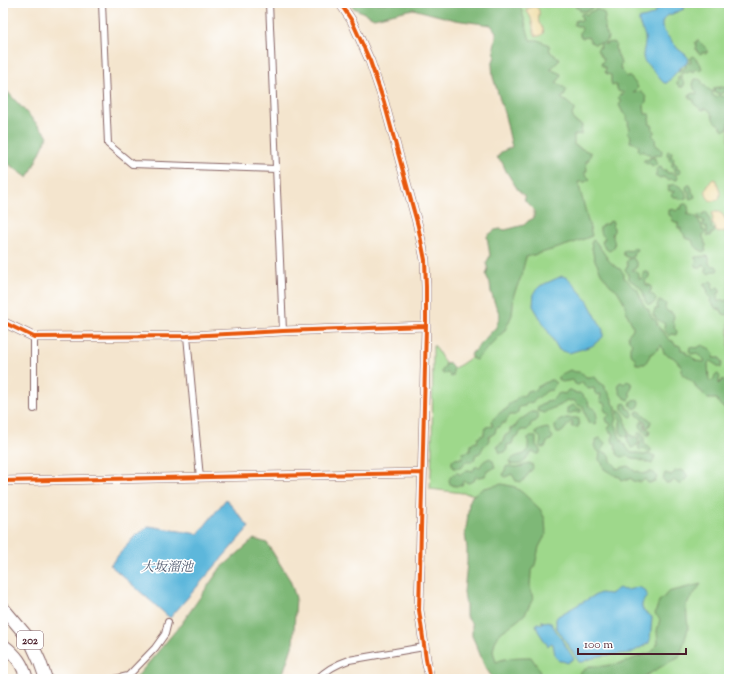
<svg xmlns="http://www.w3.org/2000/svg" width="732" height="682" font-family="'Sorts Mill Goudy','Noto Serif JP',serif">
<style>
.green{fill:#9ed88b;stroke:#747c5b}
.forest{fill:#7eb877;stroke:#646c51}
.sand{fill:#eeda9e;stroke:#9c7c64}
.water{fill:#5db7db;stroke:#546b83}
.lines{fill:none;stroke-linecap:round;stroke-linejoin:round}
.street-casing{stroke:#866464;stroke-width:8}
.secondary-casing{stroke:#866464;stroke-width:10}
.highway-casing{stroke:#866464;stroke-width:14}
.street{stroke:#fff;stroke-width:6}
.secondary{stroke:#fff;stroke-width:9}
.highway{stroke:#fff;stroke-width:12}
.cycleway-casing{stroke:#fff;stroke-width:6}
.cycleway{stroke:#e8590c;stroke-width:4}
.labels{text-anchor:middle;stroke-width:3;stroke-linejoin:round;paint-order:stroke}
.shield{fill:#fff;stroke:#80626b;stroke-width:1}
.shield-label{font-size:11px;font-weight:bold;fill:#4a1f2b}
.water-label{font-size:13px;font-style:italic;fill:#525c71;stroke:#fff}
</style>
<rect width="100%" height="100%" fill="#fff"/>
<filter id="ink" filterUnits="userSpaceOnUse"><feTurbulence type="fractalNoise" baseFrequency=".025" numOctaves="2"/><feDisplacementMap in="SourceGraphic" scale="8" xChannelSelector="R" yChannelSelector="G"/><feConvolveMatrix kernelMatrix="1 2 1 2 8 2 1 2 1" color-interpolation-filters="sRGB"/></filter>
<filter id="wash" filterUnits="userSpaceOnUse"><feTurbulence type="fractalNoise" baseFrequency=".012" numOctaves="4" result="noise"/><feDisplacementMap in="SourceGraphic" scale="16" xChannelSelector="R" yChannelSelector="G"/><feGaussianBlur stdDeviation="0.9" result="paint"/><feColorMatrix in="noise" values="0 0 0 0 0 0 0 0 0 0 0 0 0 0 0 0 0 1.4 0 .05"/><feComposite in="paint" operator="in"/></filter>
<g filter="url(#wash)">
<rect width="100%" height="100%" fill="#f4e5ce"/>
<path class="green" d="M453 3H729V679H494L479 495 430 489 432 454 433 346H435L446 365 449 367 454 368 460 365 485 348 506 318 498 247 559 220 506 13Z"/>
<path class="forest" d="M350 3H517L521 8 530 40H538L549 45 550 52 560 59 556 64 550 69 561 74 559 80 556 82 566 89 565 95 561 98 567 102 575 109 572 114 574 121 582 125 581 134 574 135V145L591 153 588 161H586L587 171 584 173 590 179 585 182H578L592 236C570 245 549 251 526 257L521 277 514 294 512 315 505 330 497 339 476 360 471 358V354L496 327 500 315 495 304 491 292 490 283 486 275 488 269 486 263 490 256 487 236 495 230 500 229 505 230 524 225 528 221 534 218V210L525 201 524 195 518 190 506 171 502 162 497 158 501 152 512 147 505 116 493 77 492 65 495 56 494 47 496 38V32L491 25 455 20 413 9 374 18 352 7Z
M575 3H598L591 9 587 11H580L579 8H576Z
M597 9 604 13 605 18 604 20 605 24 604 27 608 37 607 41 603 43 605 45 606 43 608 44 609 42 611 43 612 42 616 44 615 48 621 63 620 68C624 72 624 77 630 77L637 85 638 88 633 93 640 91C645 94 649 100 644 105L645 114H649L650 117 649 119 650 122 649 124 652 125 653 127 652 129 654 130V133L652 135 656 139 655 142 656 145 660 148 662 151 661 155 652 156C649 153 646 154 643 151L640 152 638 150 639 146C636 143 634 143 630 142L631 136 629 134 628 131 630 129 628 124 629 122 626 120 627 116 623 113 619 105 622 101 618 98 620 94 623 95 624 93 618 91 616 85H612L611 82V75L607 74 605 72 606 68 601 65 602 62 604 60 599 53 597 50 599 47 601 48 600 45 602 43 594 44 591 42 589 38 588 37 583 38 580 36V32L582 29 581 27 574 25 575 21 578 20 582 21V18L581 17V14L584 13 587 15 588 13Z
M696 41H699C702 44 705 47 707 49V53H705L703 52 701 54 697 52V50H696C696 47 698 45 695 43Z
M693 56 696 59 697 61 700 63 702 69 700 71 696 68 693 72 690 70 689 72 686 73 684 71 682 73H680L678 71 680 69H683L686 67 685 63 686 62 691 63C690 60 690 58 693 56Z
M680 75 682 76V80L685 83 683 87H680L677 84 678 80V77Z
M695 79C704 79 700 82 705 86 707 89 710 90 713 92L712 95 716 97 719 95 722 97 727 94 729 95V127L725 130 722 129 720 125C709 122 716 112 705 108L704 110 700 109 697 106 694 104V100L690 99 689 95 693 93 696 94 697 92 694 89 693 84Z
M729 84V93L727 91 720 94 714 92V88L718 87 719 89V87H722L724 88 727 85Z
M3 87 48 136 28 178 3 160Z
M668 151 672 152 671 156 674 159 673 163H675L677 165V169L680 170V173L677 174C675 173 675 172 675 169L671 165 673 163 670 161 669 159 670 157 667 155Z
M650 157 655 158V160L657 162V164L654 166 651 165 649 163 647 164 644 162V160L650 159Z
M661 167 662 168V170H666L667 173H673L678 177 677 180 671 179 668 180 663 177 660 178 655 175 656 173 657 172 656 171C656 168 658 168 661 167Z
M675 184C681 187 688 191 686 198 682 200 680 200 678 197H673L671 195 674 192V191L673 192 668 190 669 188 668 186 671 185Z
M688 185H690L692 189V192L694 194 695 197 690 199 689 198V192L687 191 686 187Z
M684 204C689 203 688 209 689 212L686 214C692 216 696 214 698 220L700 222V224L702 225V229L704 230 706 232 703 235V238L705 241 704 243 706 244V246L705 248 706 251 704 252C699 250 693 246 692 240L685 238 684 234 681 231V228H678V223L673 221 672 217 669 215V210L673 209 676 211 679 208 681 209 682 205Z
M706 212 708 214V216L710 220 709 222 712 225 711 228 715 230 714 233H711V236H707V227H705L703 225 704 221 703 220 699 219 698 215 701 214 702 215Z
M610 221 613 222V224L612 225 614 228V231L612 234C614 242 618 247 609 251L604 247 602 242 605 238 600 232V227L604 224H609V222Z
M593 240 596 242 610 262 617 268 620 269 624 274V278C629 280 629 284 633 287 636 290 636 286 638 291 641 297 642 306 649 310 650 315 651 318 656 320L657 323V325L659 327 660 330H662L669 340 673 341 675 345H678L681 347V350H683L686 352V354L690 355 696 361 703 362 705 361C702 357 698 352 692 354L689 352 690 347 697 348 702 345C709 349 710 347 714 354L713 358H720L722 363 721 368 710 361 708 363 709 381C713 381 714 379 715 375L718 374 720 377 719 380V384L723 379C731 386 729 398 729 408 722 408 719 406 717 399H708L705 396 702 392 696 388 694 383 682 374V367L674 358 664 353 661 345 657 350 651 354 645 364H636L635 358 630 354V347L632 343 629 340 628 335 633 329V326L626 312V309L624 302 617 290 610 285 601 273 594 258 591 243Z
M634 248H636L637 250 634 252 633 257 628 258 623 254V251L626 250 628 251 629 250 631 251Z
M706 256 709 257V263L711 266H716L718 269 717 271H713L709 274 705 271 706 268 703 264 701 267H697L695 264 697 261 695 259V257Z
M631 258 634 259 637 264V267L633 269 632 270C637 271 640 273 639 279L643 278V274L644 272H647L649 273V277L645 281 646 283V285H650L651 287V291L649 293C653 294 655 296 656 300L653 304 649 305C642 301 646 295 641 289 638 285 635 283 631 281 627 277 630 279 628 275 628 273 626 271 625 269L628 266 626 262Z
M710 281 712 282 713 284 712 287 714 290 716 288 718 287 720 290V293L717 294 718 298 717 300 718 302 722 300 725 301 726 300 729 301V305L727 306 729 307V314H728L726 315 723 314 721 310 715 308 713 304 711 303 710 301 711 298 708 296 707 294 708 291 707 290 706 287 704 286V283H708Z
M659 301H662L666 304 665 308 668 312H670L673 314 674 317 672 322 675 325 674 328 677 331 676 335 672 334 670 336C666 333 662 329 665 324L658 320 653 315 655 309H658L657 305Z
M446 363 450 364 451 366 453 367 454 369 453 370V376L450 377 449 376 450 375 448 373 444 374 442 373V371L443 368 445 367V365Z
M570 370C577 374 580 369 586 377H595L599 382 605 386V389C609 393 613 397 612 403L616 406V411L615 413 617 419 615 424C618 428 617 429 618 433 620 440 627 448 631 453H638L643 455 648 454 655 456 652 464 627 456 621 457 617 454V451L615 447 616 444 613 443 612 439 614 434 610 432 608 428 611 424 607 422 606 418 610 414 606 412 604 409 606 404 602 403 600 400 601 394 597 395 595 393 594 388 589 389 584 386 583 382 578 385 575 384 573 380 562 382 557 378 562 374Z
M550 380H552L556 383 552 390 546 391C544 395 542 394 539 397 534 400 534 403 527 403L525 406 519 407 518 412 515 415H510L505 423H502L500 427 496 428 495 433 489 437V440C488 443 485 445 483 447 481 451 481 454 476 454L474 460 471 462H465L464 465 460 468H454L452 465V461L455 459 462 458 463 453 470 451 471 445 475 442 477 443C478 437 479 436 484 435V431L486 427 493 426 491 421 502 411 507 409 508 405C509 404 511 403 513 402 517 399 518 394 524 396L527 391 532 390 535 391 536 388Z
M627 381 631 383 632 386 630 392V397L629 400C620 397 619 392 618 384L621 382 624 384Z
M568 390H571L576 393H580L588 401 589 406 595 409 597 417 595 424 588 423 583 406C579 406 576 405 574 400L571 401 566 400C562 408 550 407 544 413L537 411 538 406 544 404 546 401C548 401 550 400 552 400 557 397 556 391 565 394Z
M630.5 404a4.5 4.5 0 1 1 9 0a4.5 4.5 0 1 1-9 0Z
M625 403 627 405V409C631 409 633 412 633 415L632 417 629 416 622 409V404Z
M573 405 577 408 581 409V412H573L570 414H567V408Z
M618 410C625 411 626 421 626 426L627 427 629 432V435H632L633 438 636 436 638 437 639 444 635 446 633 448H632C629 445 626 439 628 435L623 436 620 432V422L621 420C619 418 617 413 618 410Z
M639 411 650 420 651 422 649 427H646L645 421 637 415 636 412Z
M531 412H535L538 414 537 418 536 421 531 423 530 427 527 430H521L518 437H514L512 444 507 445V449L505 452 500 453 497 446 501 443 504 442V436L510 433V429L517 425V422C522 418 527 416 531 412Z
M566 418H577L579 419V425L578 427H572L571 426 573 422 571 421 563 431 560 433H557L555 428C555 422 560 420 566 418Z
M641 422H643L645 428 650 430 649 435H647L641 428 640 425Z
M547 428 549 429 550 433 553 437 551 440 548 441 545 447 543 448 540 446C541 437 542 439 535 433L539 430Z
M639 432H641L645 437C643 445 644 444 651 449V451L648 452 643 448 641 450 639 449 638 448C641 442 643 440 638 434Z
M530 436H534L536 437V445L540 450V453L537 454 534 452C522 457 529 467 510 464V461C519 450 530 462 528 438Z
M600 438 605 443 602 451 610 455 611 461 616 466V469L628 466 636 472 638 471 644 474C650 471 653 471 657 476L655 482 648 483 645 479 641 482 633 481 631 478 627 480H622L620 477 616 476 604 469 602 463 599 460 600 452 596 450 594 445 597 439Z
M490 458 493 461 495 467 489 471H487L485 476 478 477 476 476 474 481 468 483 464 481 462 485 455 486 450 484 449 480C451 476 453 473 458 473L461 475C464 470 467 469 473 471L475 467H480C482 462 485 460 490 458Z
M528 463 532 464 533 468 522 482 516 481 512 474 505 477 503 475 506 467 508 466C515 467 522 468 528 463Z
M681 470 685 472 688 476 684 481 680 485 674 480 671 483H666L663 479 665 473 672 475 675 471Z
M502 484 515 487 523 493 540 509 545 519 546 534 539 547 535 565 531 573 530 586 533 599 525 614 517 621 500 633 495 642 493 651 496 662C507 657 519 657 531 657L539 669 541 679H492V677L485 667 477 647 472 636V624L466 616V605L464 592 467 563V548L465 534 467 522 469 503 472 496 484 488Z
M254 539 267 543 290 580 296 598 293 644 281 679H135L182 623 219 570Z
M701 584 686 605 688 629 680 656 640 679H573L589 666H603L623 663 635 658 652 652 658 643 657 631 660 619 655 614 659 601 663 598 668 592Z"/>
<path class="sand" d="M534 6C543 9 537 17 539 23 540 25 542 26 543 28 545 34 541 37 536 36 532 30 533 22 530 16 529 14 527 12 526 10L527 9Z
M713 179 716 180C718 187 723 194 718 200 716 200 714 201 712 201 707 200 705 193 706 189 709 186 709 182 713 179Z
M713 212H719L722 214 728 223 729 230 718 233 716 231 715 227 712 223 713 219 712 215Z"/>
<path class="water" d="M660 3H685L684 9 667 16 663 20 662 23V27L665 33 678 49 686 55 689 59 686 64 680 68 667 83H664C660 80 658 75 654 71 650 66 643 63 643 56 643 49 646 45 645 37 644 31 638 25 639 19 643 17 645 18 649 16 655 15 658 8 660 3Z
M562 276 568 278 587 300 603 330V337L592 346 569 353 559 350 533 306 534 292 540 286Z
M226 499 249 527 170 618 110 565 134 537 149 526 198 534Z
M638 587C643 589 646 590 647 595 646 598 643 601 642 604 641 611 647 614 652 617L650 640 649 643 631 653 600 656 587 660 583 662H579L556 627V619L558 616 590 598 600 593 610 594 619 588C625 592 631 589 638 587Z
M541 621 545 622 548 621 551 623 574 659 570 661 568 663 562 661H559L555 655 553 644 551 643 548 646 538 631 536 624 537 623 542 624 543 623Z"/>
</g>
<g filter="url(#ink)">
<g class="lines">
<g class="street-casing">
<path id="street" d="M102 3 108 144 132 164 276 169
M269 3 283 331
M187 336 200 478
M34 337V409
M115 679 128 676 155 648 165 634 168 622
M317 679C326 670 337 664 349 660L424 647"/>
</g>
<g class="secondary-casing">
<path id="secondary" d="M340 3 352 21 370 61 384 102 418 226 425 260 426 287V326L419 610 426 659 430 679
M3 322 34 337 187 336 283 331 426 326
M3 481 422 473"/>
</g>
<g class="highway-casing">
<path id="highway" d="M3 608 30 640 40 662 46 679
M3 645C17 656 22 663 27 679"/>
</g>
<use href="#street" class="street"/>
<use href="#secondary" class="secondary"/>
<use href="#highway" class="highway"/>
<g class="cycleway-casing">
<path id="cycleway" d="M340 3 352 21 370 61 384 102 418 226 425 260 426 287V326L419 610 426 659 430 679
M3 322 34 337 187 336 283 331 426 326
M3 481 422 473"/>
</g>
<use href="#cycleway" class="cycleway"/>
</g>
</g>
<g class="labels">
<rect class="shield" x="17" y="631" width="26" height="18" rx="3"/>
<g class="shield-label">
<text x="30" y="644">202</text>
</g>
<g class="water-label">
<text x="167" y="571">大坂溜池</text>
</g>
</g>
<rect width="732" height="682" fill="none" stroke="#fff" stroke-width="16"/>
<path d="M578 648v6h108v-6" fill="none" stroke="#4a1f2b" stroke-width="2"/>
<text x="584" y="648" font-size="12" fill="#4a1f2b" stroke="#ffffff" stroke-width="3" paint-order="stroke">100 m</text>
</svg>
